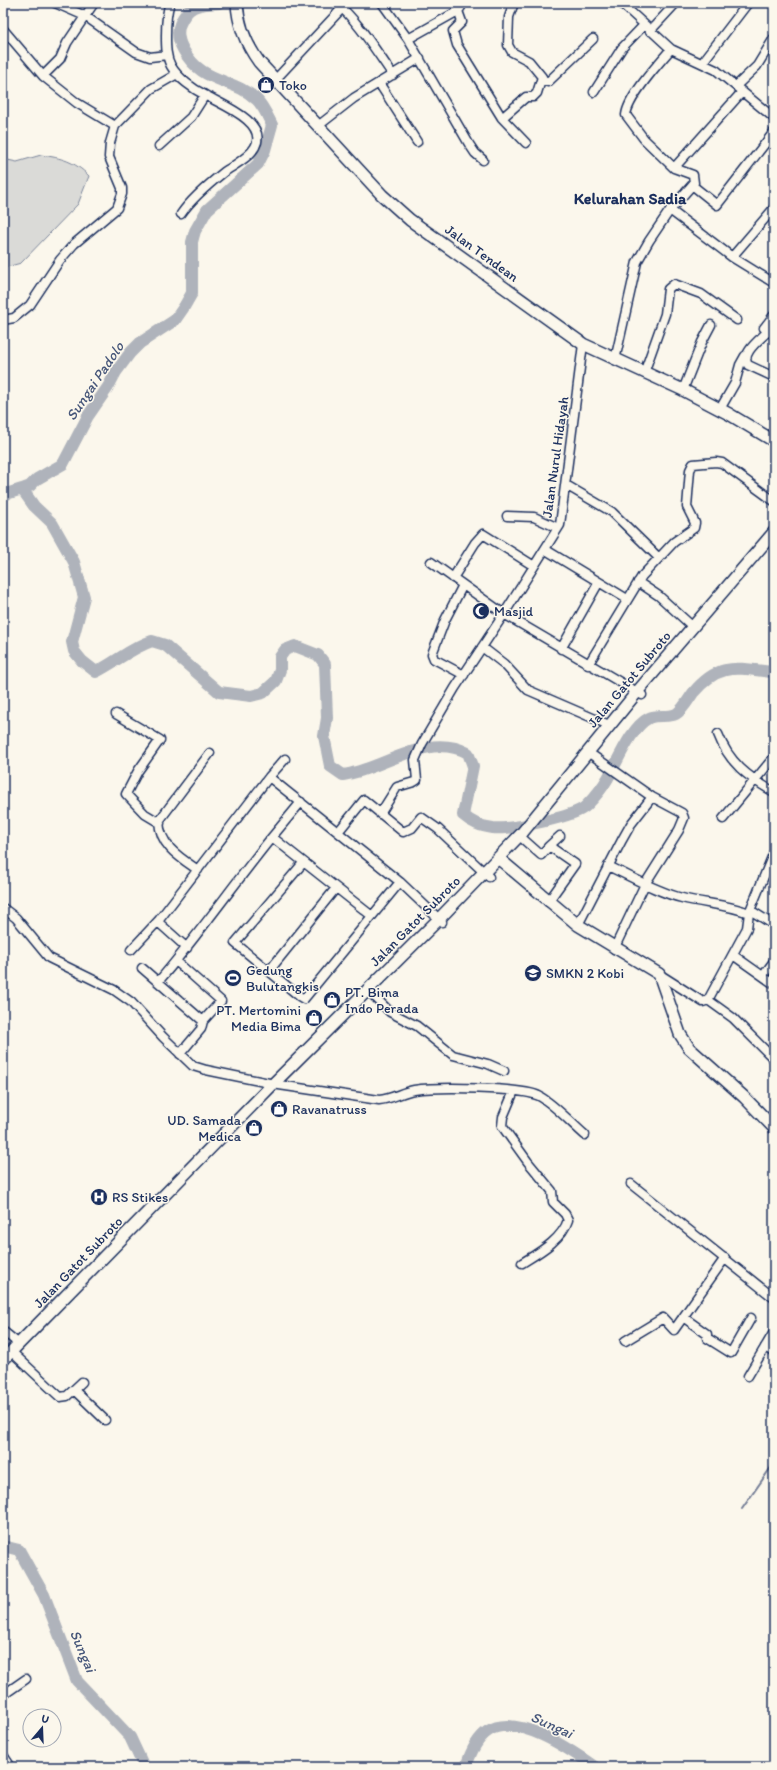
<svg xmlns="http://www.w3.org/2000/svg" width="777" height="1770" font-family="Itim,sans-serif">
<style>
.green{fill:#dadad7;stroke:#7a849a}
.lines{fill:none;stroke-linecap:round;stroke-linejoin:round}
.stream{stroke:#747e96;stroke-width:2}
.river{stroke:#afb3bb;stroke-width:12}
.street-casing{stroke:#1b2f5e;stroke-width:11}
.secondary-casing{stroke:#1b2f5e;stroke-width:14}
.street{stroke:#fbf7ec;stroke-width:8}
.secondary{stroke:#fbf7ec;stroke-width:11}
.labels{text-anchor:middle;stroke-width:3;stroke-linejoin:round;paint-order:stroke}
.poi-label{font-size:14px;fill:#1b2f5e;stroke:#fbf7ec;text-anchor:start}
.street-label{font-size:14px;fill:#1b2f5e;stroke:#fbf7ec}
.water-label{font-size:15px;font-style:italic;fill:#47577a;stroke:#fbf7ec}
.quarter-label{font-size:16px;font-weight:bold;fill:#1b2f5e;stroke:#fbf7ec}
</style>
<rect width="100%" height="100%" fill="#fbf7ec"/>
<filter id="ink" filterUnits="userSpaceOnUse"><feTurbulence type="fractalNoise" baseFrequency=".025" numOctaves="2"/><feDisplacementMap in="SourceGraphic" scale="8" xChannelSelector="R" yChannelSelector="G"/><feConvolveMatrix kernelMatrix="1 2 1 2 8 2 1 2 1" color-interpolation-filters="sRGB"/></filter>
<g filter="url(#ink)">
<path class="green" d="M41 155C62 158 74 161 89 176L78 204 21 263 3 268V159L17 162Z"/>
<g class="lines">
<path class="stream" d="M742 1509 774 1463"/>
<path class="river" d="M219 3C199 5 189 3 180 24 173 40 189 62 202 71 218 82 240 84 256 99 263 105 268 117 272 125L265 150 258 164 207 210 195 231 192 242V293L184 307 175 320 140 343 130 353 116 372 108 387 88 416 63 464 37 479 30 486 22 489 34 506 52 523 74 562 84 597 72 642 74 651 82 661 96 672C116 662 131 648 152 641L165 645 219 692 251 696 263 693 276 681 280 670V657L285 650 295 646 318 655 325 664 327 718 324 736 330 766 343 775C383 770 426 731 468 753L473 766 463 815C472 823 480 826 493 828 509 830 575 817 586 806 594 798 603 787 608 778 618 761 631 727 649 718 657 714 668 718 676 714 682 711 689 699 693 693 719 662 736 668 772 672L774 670
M3 495 22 489
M3 1546 19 1550 44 1595 77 1681 130 1737 144 1767
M466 1767C470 1754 476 1739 488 1731 517 1712 572 1751 595 1767"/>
<g class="street-casing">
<path id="street" d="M55 3 85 16 136 52 150 57 167 55
M94 3 67 43 60 59 43 76 77 103 115 126
M170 3C166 13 166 25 166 36 166 46 166 57 171 66 178 78 193 89 205 95 220 104 269 122 255 147 249 158 234 165 224 172 209 184 192 198 181 214
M336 3C357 19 378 54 393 75
M382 3 408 39
M462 3 461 7 458 11 408 39 469 144 475 153 483 160
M514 3 509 17 508 45 512 52 529 61 542 77 537 93 533 97H526L502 118 526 143
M621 3 671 49 716 70 774 118
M458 11 462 22 453 31 457 45 502 118
M3 29 43 76
M650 31 676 3
M671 49C658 64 628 97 626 115L644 139 674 168 693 175 694 183 670 210 732 257 774 283
M702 63 748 3
M542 77 544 81 548 82 593 39
M275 80 347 3
M379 83 417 142
M736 86 757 66 774 38
M594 92 622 48 644 25
M318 126 354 98 420 58
M159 146 191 117 205 95
M674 168 742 92
M692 185 717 205 774 132
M732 257 774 208
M774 315 764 328 774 335
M3 320 14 318 30 305 60 260 74 244 117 208 122 194V188L109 157 110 143 115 126 151 89 177 74
M768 331C761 339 740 353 748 365L774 377
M583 344 560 525 504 614 642 695
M615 360 637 262 649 241 670 210
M644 373 665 314 668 289 674 284 701 294 737 320
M683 390 702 342 711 325
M720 409 735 383 740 365 745 356
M566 485 612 512 659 558
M507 516 534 517 558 528
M546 550 627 599
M453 578 475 543 483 534 534 566
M638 582 659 596 693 627
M463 585 445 620 432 654 434 659 464 675
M482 647 504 664 528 690 609 725
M561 649 599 582
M588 665 642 576 674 542 694 528 695 523 687 507 690 470 693 464 716 462 722 463 774 501
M116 714 160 740 138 771 126 794 145 814 160 823
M718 734C729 763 748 777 774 792
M592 755 652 797 682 813 684 818 679 830 645 884 614 949
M269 777 285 759
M301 802 272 837 372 916
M380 814 397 787 414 782 417 780 415 760 422 744 455 688 504 614 431 562
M723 819 774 757
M338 832 364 800 403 832 412 828 421 817 438 829 489 877
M523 839 541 855 549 846 575 864 548 902
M549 846 560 836
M303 863 235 943 299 996 304 999 400 882
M608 866C632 877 657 892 682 898 705 904 727 904 749 913
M198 870C179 857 160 846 159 821L210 753
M3 908 16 918 49 958 114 990 131 1002 163 1037 193 1066 206 1070 279 1085 379 1100C392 1099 402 1092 414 1090 435 1087 522 1087 539 1096 554 1104 571 1123 585 1135
M750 910 774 925
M158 922 187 948
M578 925 622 840 631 824 652 797
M131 950 159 920 269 777 400 882 442 922
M733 955 774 984
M142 968 203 1021 221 1001 176 961
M269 971 336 888
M659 974 703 1002 708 1000 747 928 749 913 774 852
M763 976 774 961
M158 982C198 936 233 885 272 837
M371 993 390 1012 417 1026 453 1055 488 1064 504 1071
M708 1000 733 1018 774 1059
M180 1054 201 1029 203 1021
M514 1091 503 1117 502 1126 528 1162 552 1191 553 1202 565 1214 568 1220C562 1240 538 1253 522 1263
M631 1184 774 1298
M683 1317 707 1334V1338L731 1353 751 1318
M3 1331 19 1344
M625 1341 663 1318 674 1330 725 1258
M765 1347 774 1352
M15 1355 60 1397 67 1396 82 1382
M748 1376 774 1332
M74 1390 105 1420
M3 1695 26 1679
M3 1755 11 1767"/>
</g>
<g class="secondary-casing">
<path id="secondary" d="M237 3C238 26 246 44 259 62L382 195 410 220 583 344 683 390 729 414 774 441
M498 858 578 925 659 974 680 1034 689 1048 744 1097 774 1128
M3 1360 273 1084 439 919 522 833 637 692 774 532"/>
</g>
<use href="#street" class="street"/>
<use href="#secondary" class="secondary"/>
</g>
</g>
<defs>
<g id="shop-disc" transform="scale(0.9)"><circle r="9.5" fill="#1b2f5e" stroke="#fbf7ec"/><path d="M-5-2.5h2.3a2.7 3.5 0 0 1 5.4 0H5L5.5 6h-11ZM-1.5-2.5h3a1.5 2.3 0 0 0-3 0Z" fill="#fff"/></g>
<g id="mosque-disc" transform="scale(0.9)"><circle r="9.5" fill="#1b2f5e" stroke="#fbf7ec"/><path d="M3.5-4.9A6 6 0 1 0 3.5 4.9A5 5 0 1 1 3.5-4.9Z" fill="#fff"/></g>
<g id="school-disc" transform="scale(0.9)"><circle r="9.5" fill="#1b2f5e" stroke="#fbf7ec"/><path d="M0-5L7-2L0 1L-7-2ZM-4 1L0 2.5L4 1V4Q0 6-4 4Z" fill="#fff"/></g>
<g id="stadium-disc" transform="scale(0.9)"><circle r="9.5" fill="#1b2f5e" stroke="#fbf7ec"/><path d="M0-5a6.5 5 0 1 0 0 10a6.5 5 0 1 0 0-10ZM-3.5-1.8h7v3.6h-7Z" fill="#fff"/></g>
<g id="hospital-disc" transform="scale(0.9)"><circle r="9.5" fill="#1b2f5e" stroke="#fbf7ec"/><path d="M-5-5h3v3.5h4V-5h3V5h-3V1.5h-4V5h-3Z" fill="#fff"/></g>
</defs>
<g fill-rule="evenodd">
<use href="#shop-disc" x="266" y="85"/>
<use href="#mosque-disc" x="481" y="611"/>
<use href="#school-disc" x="533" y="973"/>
<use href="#stadium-disc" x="233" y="978"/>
<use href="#shop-disc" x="332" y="1000"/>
<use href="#shop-disc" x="314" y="1018"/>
<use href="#shop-disc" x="279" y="1109"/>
<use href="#shop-disc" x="254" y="1128"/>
<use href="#hospital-disc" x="99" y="1197"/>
</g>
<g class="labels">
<g class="poi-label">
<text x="279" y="90">Toko</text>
<text x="494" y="616">Masjid</text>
<text x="246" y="975">Gedung<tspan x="246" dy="16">Bulutangkis</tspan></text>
<text x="546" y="978">SMKN 2 Kobi</text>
<text x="345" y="997">PT. Bima<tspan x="345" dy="16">Indo Perada</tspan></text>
<text x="301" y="1015" text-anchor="end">PT. Mertomini<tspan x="301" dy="16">Media Bima</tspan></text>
<text x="292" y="1114">Ravanatruss</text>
<text x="241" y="1125" text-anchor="end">UD. Samada<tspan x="241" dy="16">Medica</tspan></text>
<text x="112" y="1202">RS Stikes</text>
</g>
<g class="street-label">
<text transform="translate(482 253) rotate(36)" y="5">Jalan Tendean</text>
<text transform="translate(555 457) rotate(-82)" y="5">Jalan Nurul Hidayah</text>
<text transform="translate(629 679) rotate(-50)" y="5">Jalan Gatot Subroto</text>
<text transform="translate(415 921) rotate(-45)" y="5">Jalan Gatot Subroto</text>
<text transform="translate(78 1262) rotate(-46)" y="5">Jalan Gatot Subroto</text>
</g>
<g class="water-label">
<text transform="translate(95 381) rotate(-56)" y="5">Sungai Padolo</text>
<text transform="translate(83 1651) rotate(67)" y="5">Sungai</text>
<text transform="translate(552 1725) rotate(24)" y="5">Sungai</text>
</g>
<g class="quarter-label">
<text x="630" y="204">Kelurahan Sadia</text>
</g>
</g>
<rect width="777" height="1770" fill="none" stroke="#fbf7ec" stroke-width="16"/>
<rect x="8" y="8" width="761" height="1754" fill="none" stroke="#1b2f5e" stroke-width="1.5" filter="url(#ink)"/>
<g transform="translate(42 1728) rotate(19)"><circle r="19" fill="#fbf7ec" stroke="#a1a7b3"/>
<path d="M0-3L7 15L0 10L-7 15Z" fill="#1b2f5e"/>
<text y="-6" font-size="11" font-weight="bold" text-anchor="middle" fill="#1b2f5e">U</text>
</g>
</svg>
